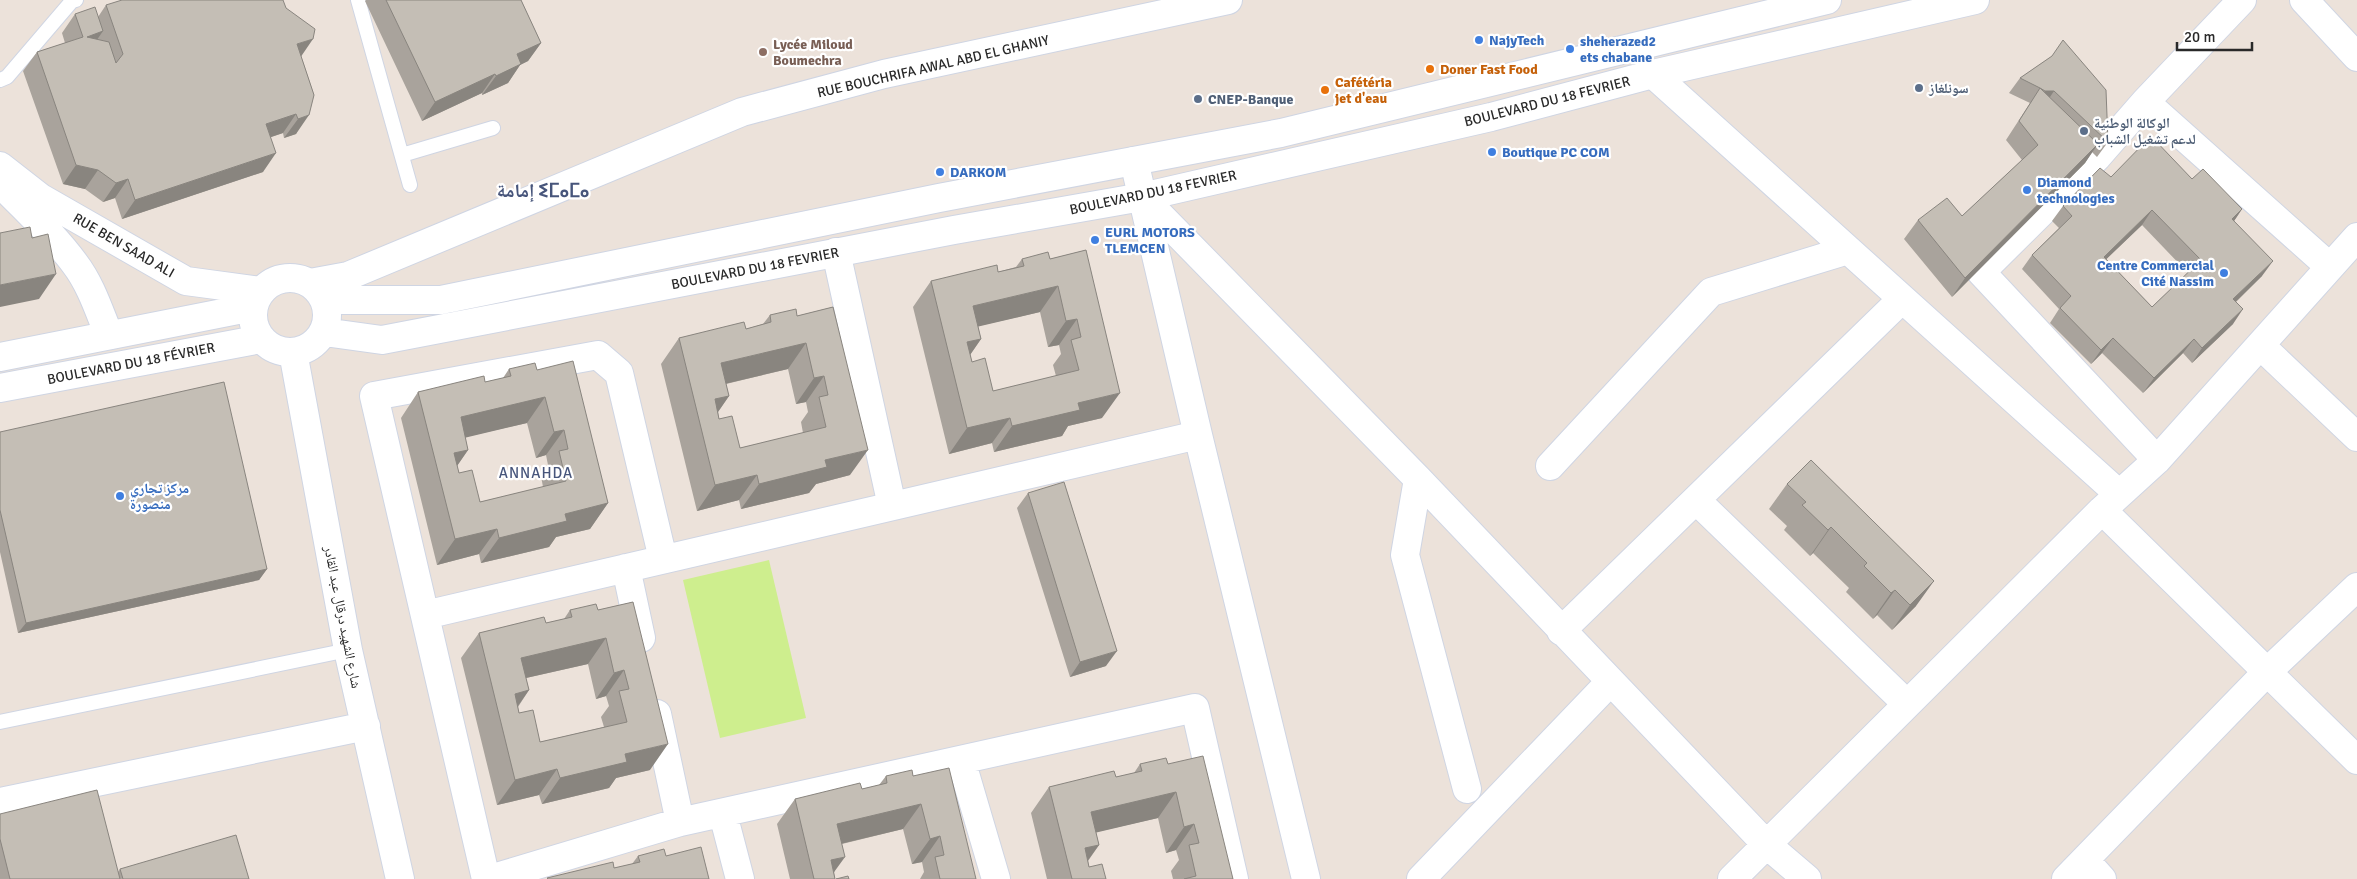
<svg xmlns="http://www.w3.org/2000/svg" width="2357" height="879" font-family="Signika,'Noto Naskh Arabic','Noto Sans Tifinagh',sans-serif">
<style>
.pitch{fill:#ceee8e}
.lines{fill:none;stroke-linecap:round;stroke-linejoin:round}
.service-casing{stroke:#cfd5e3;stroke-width:16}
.minor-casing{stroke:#cfd5e3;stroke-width:30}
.secondary-casing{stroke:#cfd5e3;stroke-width:30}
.service{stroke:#fff;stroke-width:14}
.minor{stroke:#fff;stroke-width:28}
.secondary{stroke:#fff;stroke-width:28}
.wall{fill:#a9a39c;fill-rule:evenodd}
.shaded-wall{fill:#89857f}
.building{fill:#c4beb5;stroke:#89857f;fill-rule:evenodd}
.shop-dot{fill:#3f7fe0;stroke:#fff;stroke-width:2}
.education-dot{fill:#8d6e63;stroke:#fff;stroke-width:2}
.food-dot{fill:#e8710a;stroke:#fff;stroke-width:2}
.service-dot{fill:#5c6f8a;stroke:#fff;stroke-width:2}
.labels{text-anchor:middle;stroke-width:4.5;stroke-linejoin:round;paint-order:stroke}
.shop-label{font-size:14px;font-weight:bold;fill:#366cbe;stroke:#fff;text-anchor:start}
.education-label{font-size:14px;font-weight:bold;fill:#785e54;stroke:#fff;text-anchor:start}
.street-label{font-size:14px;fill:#292929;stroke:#fff}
.food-label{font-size:14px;font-weight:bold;fill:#c56008;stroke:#fff;text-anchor:start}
.service-label{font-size:14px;font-weight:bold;fill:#4e5e75;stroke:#fff;text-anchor:start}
.neighbourhood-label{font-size:15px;letter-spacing:1px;fill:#47557b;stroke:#fff}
.district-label{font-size:19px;font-weight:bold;fill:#47557b;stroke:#fff}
</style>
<rect width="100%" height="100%" fill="#ece2da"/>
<path class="pitch" d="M769 560 806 718 720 738 683 580Z"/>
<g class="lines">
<g class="service-casing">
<path id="service" d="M358 0 410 185
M0 80 7 77 72 1 76 0
M402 155 493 128
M0 722 348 650"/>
</g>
<g class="minor-casing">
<path id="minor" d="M2304 0 2357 57
M1653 74 2119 494
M2145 102 2242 0
M1134 161 1198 435 1306 879
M0 166 41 198 186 281 261 291
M1 184C26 210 54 235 75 264 91 285 99 311 109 335
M1142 197 1418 479 1766 844 1807 879
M836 252 892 506
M310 283 348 276 742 112 884 74 1228 0
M2261 346 2357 437
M293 352 348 650 400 879
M2157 460 1981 272 2097 157 2145 102 2330 267
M1550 466 1711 292 1848 250
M1418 479 1405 555 1467 789
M1696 500 1907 704
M2102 510 2357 760
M626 568 641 638
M425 615 1198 435
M1561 631 1902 299
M657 714 680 822
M961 760 996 879
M0 802 366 726
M723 814 740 879
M2085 860 2102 879
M486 879 374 396 598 355 619 373 663 559
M490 879 680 822 1195 708 1234 879
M1421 879 1610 682
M1732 879 2102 510 2157 460 2357 237
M2066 879 2266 673 2357 587"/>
</g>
<g class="secondary-casing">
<path id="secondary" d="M253 315a37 37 0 1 1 74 0a37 37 0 1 1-74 0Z
M324 300H441L939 198 1281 133 1827 0
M324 332 382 340 954 230 1142 197 1491 117 1653 74 1975 0
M0 357 253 307
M0 388 261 339"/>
</g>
<use href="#service" class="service"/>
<use href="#minor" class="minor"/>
<use href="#secondary" class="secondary"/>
</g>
<path class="wall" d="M366 0H521L541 43 528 61 520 65 508 83 482 95V93L422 121 365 1Z
M106 5 301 56 314 95 296 134 284 138 283 133 271 137 263 172 122 219 115 198 103 202 85 189 63 184 23 71 37 52 65 43 62 33 75 14 98 17Z
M2051 57 2108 142 2097 157 2092 152 2085 163 1952 297 1904 239 1918 220 1962 216 2022 160 2006 140 2030 103 2009 93 2020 78Z
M2111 177 2192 179 2242 209 2234 221 2262 276 2236 302 2233 324 2192 363 2183 353 2143 393 2102 353 2091 364 2050 323 2059 309 2022 269 2032 255 2059 228 2052 221 2063 206ZM2142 225 2188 273 2152 307 2106 259Z
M1086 250 1102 418 1068 426 1062 436 994 452 992 443 949 454 913 307 931 281 998 272 1016 267 1022 259H1050ZM1040 312 1048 347 1059 345 1061 354 1053 365 1056 376 993 391 972 362 970 355 981 339 978 326Z
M833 307 850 475 816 484 809 493 741 509 739 500 697 511 661 364 679 338 746 329 763 324 770 315 797 316ZM788 369 796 404 806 402 808 412 801 422 803 433 740 448 719 419 718 412 729 396 726 384Z
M509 369 537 370 608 503 590 529 556 537 549 547 481 563 479 554 437 565 401 418 418 392 485 382 503 378ZM527 423 536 458 546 455 548 465 541 476 543 487 480 502 459 473 457 466 468 450 465 437Z
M0 432 267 569 259 580 18 633 0 552Z
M1787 484 1916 606 1892 630 1877 615 1873 619 1846 592 1849 588 1813 553 1810 556 1784 530 1787 526 1769 509Z
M1028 493 1106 666 1070 677 1017 508Z
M633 602 650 770 616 778 609 788 542 804 539 795 497 805 461 658 479 633 546 623 564 619 570 610H598ZM588 664 596 699 606 696 609 706 601 717 604 727 540 742 519 713 518 707 529 690 526 678Z
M1140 764H1168L1233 879H1173L1171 871 1179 860 1176 850 1166 853 1158 818 1096 832 1099 845 1088 861 1089 867 1106 879H1047L1031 813 1049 787 1116 777 1134 773Z
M886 776H913L976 879H920L924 872 922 862 912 864 903 829 842 844 834 873 835 879H790L777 824 795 799 862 789 879 785Z
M0 814 118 872 120 869 249 879H0Z
M638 856H666L709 879H547V878L614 868 632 864Z"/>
<path class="shaded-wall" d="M103 31 90 50 87 37Z
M313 39 300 58 297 44Z
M541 43 528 61 520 65 508 83 482 95 496 76 517 54Z
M495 74 482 93 422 121 435 102Z
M2045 91H2054L2044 106H2034Z
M296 114 283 133 253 143 266 124Z
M309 115 296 134 284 138 298 119Z
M2098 144 2085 163 1952 297 1965 278Z
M276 153 263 172 122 219 135 200Z
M76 165 98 170 85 189 63 184Z
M128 179 115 198 103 202 116 183Z
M2242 209 2232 224V219Z
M2152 210 2142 225 2093 272 2104 257Z
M2273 261 2262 276 2223 314 2233 299Z
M56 274 39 299 0 307V285Z
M1058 286 1040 312 955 332 973 306Z
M2243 309 2233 324 2192 363 2202 348Z
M1077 319 1059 345 1048 347 1066 321Z
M2113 338 2102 353 2091 364 2101 350Z
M981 339 963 365 967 342Z
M2194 339 2183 353 2143 393 2154 378Z
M806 343 788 369 703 389 721 363Z
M824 376 806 402 796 404 814 378Z
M1120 393 1102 418 1068 426 1062 436 994 452 1012 426 1078 403Z
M729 396 711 422 715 399Z
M545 397 527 423 443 443 461 417Z
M1010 418 992 443 949 454 967 428Z
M564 430 546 455 536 458 554 432Z
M468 450 450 476 454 453Z
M868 450 850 475 816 484 809 493 741 509 759 484 825 460Z
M757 475 739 500 697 511 715 485Z
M608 503 590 529 556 537 549 547 481 563 499 538 565 514Z
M1831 527 1813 553 1810 556 1828 530Z
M497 529 479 554 437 565 455 539Z
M267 569 259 580 18 633 26 623Z
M1934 581 1916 606 1892 630 1910 605Z
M1895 590 1877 615 1873 619 1891 593Z
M606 638 588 664 503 683 521 658Z
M1117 651 1106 666 1070 677 1080 662Z
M624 670 606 696 596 699 614 673Z
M529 690 511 716 515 694Z
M668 744 650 770 616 778 609 788 542 804 560 778 625 754Z
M557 769 539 795 497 805 515 780Z
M1176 792 1158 818 1073 838 1091 812Z
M921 804 903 829 819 849 837 824Z
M1194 824 1176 850 1166 853 1184 827Z
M940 836 922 862 912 864 930 839Z
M1099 845 1081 870 1085 848Z
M845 857 829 879 831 860Z"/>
<path class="building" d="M122 0H283L286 8 315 29 313 39 297 44 314 95 309 115 298 119 296 114 266 124 276 153 135 200 128 179 116 183 98 170 76 165 37 52 83 37 75 14 95 7 103 31 87 37 109 42 116 63 123 54 106 5Z
M386 0H521L541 43 517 54 521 64 496 76 495 74 435 102Z
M2063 40 2106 90 2108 142 2054 91H2045L2040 88 2020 78 2052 56Z
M2040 88 2098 144 1965 278 1918 220 1947 198 1962 216 2038 145 2019 121Z
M2151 136 2192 179 2203 169 2242 209 2232 219 2273 261 2233 299 2243 309 2202 348 2194 339 2154 378 2113 338 2101 350 2060 308 2071 296 2032 255 2072 216 2063 206 2100 168 2111 177ZM2152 210 2201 260 2152 307 2104 257Z
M30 227 32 238 48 234 56 274 0 285V233Z
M1086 250 1120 393 1078 403 1080 410 1012 426 1010 418 967 428 931 281 997 265 998 272 1024 266 1022 259 1048 252 1050 259ZM1058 286 1066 321 1077 319 1081 337 1071 340 1079 370 993 391 985 358 972 362 967 342 981 339 973 306Z
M833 307 868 450 825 460 827 467 759 484 757 475 715 485 679 338 744 322 746 329 771 322 770 315 796 309 797 316ZM806 343 814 378 824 376 828 395 819 397 826 427 740 448 732 416 719 419 715 399 729 396 721 363Z
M573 361 608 503 565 514 567 521 499 538 497 529 455 539 418 392 484 376 485 382 511 376 509 369 535 363 537 370ZM545 397 554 432 564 430 568 449 559 451 566 481 480 502 472 470 459 473 454 453 468 450 461 417Z
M224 382 267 569 26 623 0 510V432Z
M1811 460 1934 581 1910 605 1895 590 1891 593 1864 566 1867 563 1831 527 1828 530 1802 505 1806 502 1787 484Z
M1064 482 1117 651 1080 662 1028 493Z
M633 602 668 744 625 754 627 762 560 778 557 769 515 780 479 633 544 617 546 623 572 617 570 610 596 604 598 610ZM606 638 614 673 624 670 629 689 619 691 627 722 540 742 533 710 519 713 515 694 529 690 521 658Z
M1203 756 1233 879H1184L1196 876 1189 845 1199 843 1194 824 1184 827 1176 792 1091 812 1099 845 1085 848 1089 867 1102 864 1106 879H1072L1049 787 1114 771 1116 777 1142 771 1140 764 1166 758 1168 764Z
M949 768 976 879H940L935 857 944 855 940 836 930 839 921 804 837 824 845 857 831 860 835 879H814L795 799 860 783 862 789 887 783 886 776 912 770 913 776Z
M97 790 120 879H10L0 839V814Z
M236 835 249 879H123L120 869Z
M701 847 709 879H548L547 878 613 862 614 868 640 862 638 856 664 849 666 856Z
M848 876 849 879H836Z"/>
<g class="shop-dot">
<circle cx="1479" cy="40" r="5"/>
<circle cx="1570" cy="49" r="5"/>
<circle cx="1492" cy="152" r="5"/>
<circle cx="940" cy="172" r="5"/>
<circle cx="2027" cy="190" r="5"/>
<circle cx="1095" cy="240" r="5"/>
<circle cx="2224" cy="273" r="5"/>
<circle cx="120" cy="496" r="5"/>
</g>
<circle class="education-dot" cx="763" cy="52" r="5"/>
<g class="food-dot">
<circle cx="1430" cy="69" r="5"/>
<circle cx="1325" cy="90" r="5"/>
</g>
<g class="service-dot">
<circle cx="1919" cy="88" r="5"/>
<circle cx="1198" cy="99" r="5"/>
<circle cx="2084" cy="131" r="5"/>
</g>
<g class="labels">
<g class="shop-label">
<text x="1489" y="45">NajyTech</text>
<text x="1580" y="46">sheherazed2<tspan x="1580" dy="16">ets chabane</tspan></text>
<text x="1502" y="157">Boutique PC COM</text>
<text x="950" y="177">DARKOM</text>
<text x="2037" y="187">Diamond<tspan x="2037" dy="16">technologies</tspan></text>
<text x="1105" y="237">EURL MOTORS<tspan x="1105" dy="16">TLEMCEN</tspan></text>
<text x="2214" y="270" text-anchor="end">Centre Commercial<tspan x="2214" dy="16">Cité Nassim</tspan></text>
<text x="130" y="493">مركز تجاري<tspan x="130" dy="16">منصورة</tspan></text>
</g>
<g class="education-label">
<text x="773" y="49">Lycée Miloud<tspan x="773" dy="16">Boumechra</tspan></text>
</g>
<g class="street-label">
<text transform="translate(933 66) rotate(-13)" y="5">RUE BOUCHRIFA AWAL ABD EL GHANIY</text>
<text transform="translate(1547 101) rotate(-14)" y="5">BOULEVARD DU 18 FEVRIER</text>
<text transform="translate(1153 192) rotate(-12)" y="5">BOULEVARD DU 18 FEVRIER</text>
<text transform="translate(124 245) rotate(30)" y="5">RUE BEN SAAD ALI</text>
<text transform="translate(755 268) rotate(-11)" y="5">BOULEVARD DU 18 FEVRIER</text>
<text transform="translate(131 363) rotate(-11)" y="5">BOULEVARD DU 18 FÉVRIER</text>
<text transform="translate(343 617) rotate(79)" y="5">شارع الشهيد درقال عبد القادر</text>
</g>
<g class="food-label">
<text x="1440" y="74">Doner Fast Food</text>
<text x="1335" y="87">Cafétéria<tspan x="1335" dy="16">jet d'eau</tspan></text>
</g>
<g class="service-label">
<text x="1929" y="93">سونلغاز</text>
<text x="1208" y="104">CNEP-Banque</text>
<text x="2094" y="128">الوكالة الوطنية<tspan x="2094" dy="16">لدعم تشغيل الشباب</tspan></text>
</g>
<g class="neighbourhood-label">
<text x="536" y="478">ANNAHDA</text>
</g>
<g class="district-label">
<text x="543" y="197">إمامة ⵉⵎⴰⵎⴰ</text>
</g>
</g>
<path d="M2177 42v8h75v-8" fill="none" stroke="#292929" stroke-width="2.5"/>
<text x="2184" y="42" font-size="15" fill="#292929" stroke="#ffffff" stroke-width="4" paint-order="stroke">20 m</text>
</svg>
